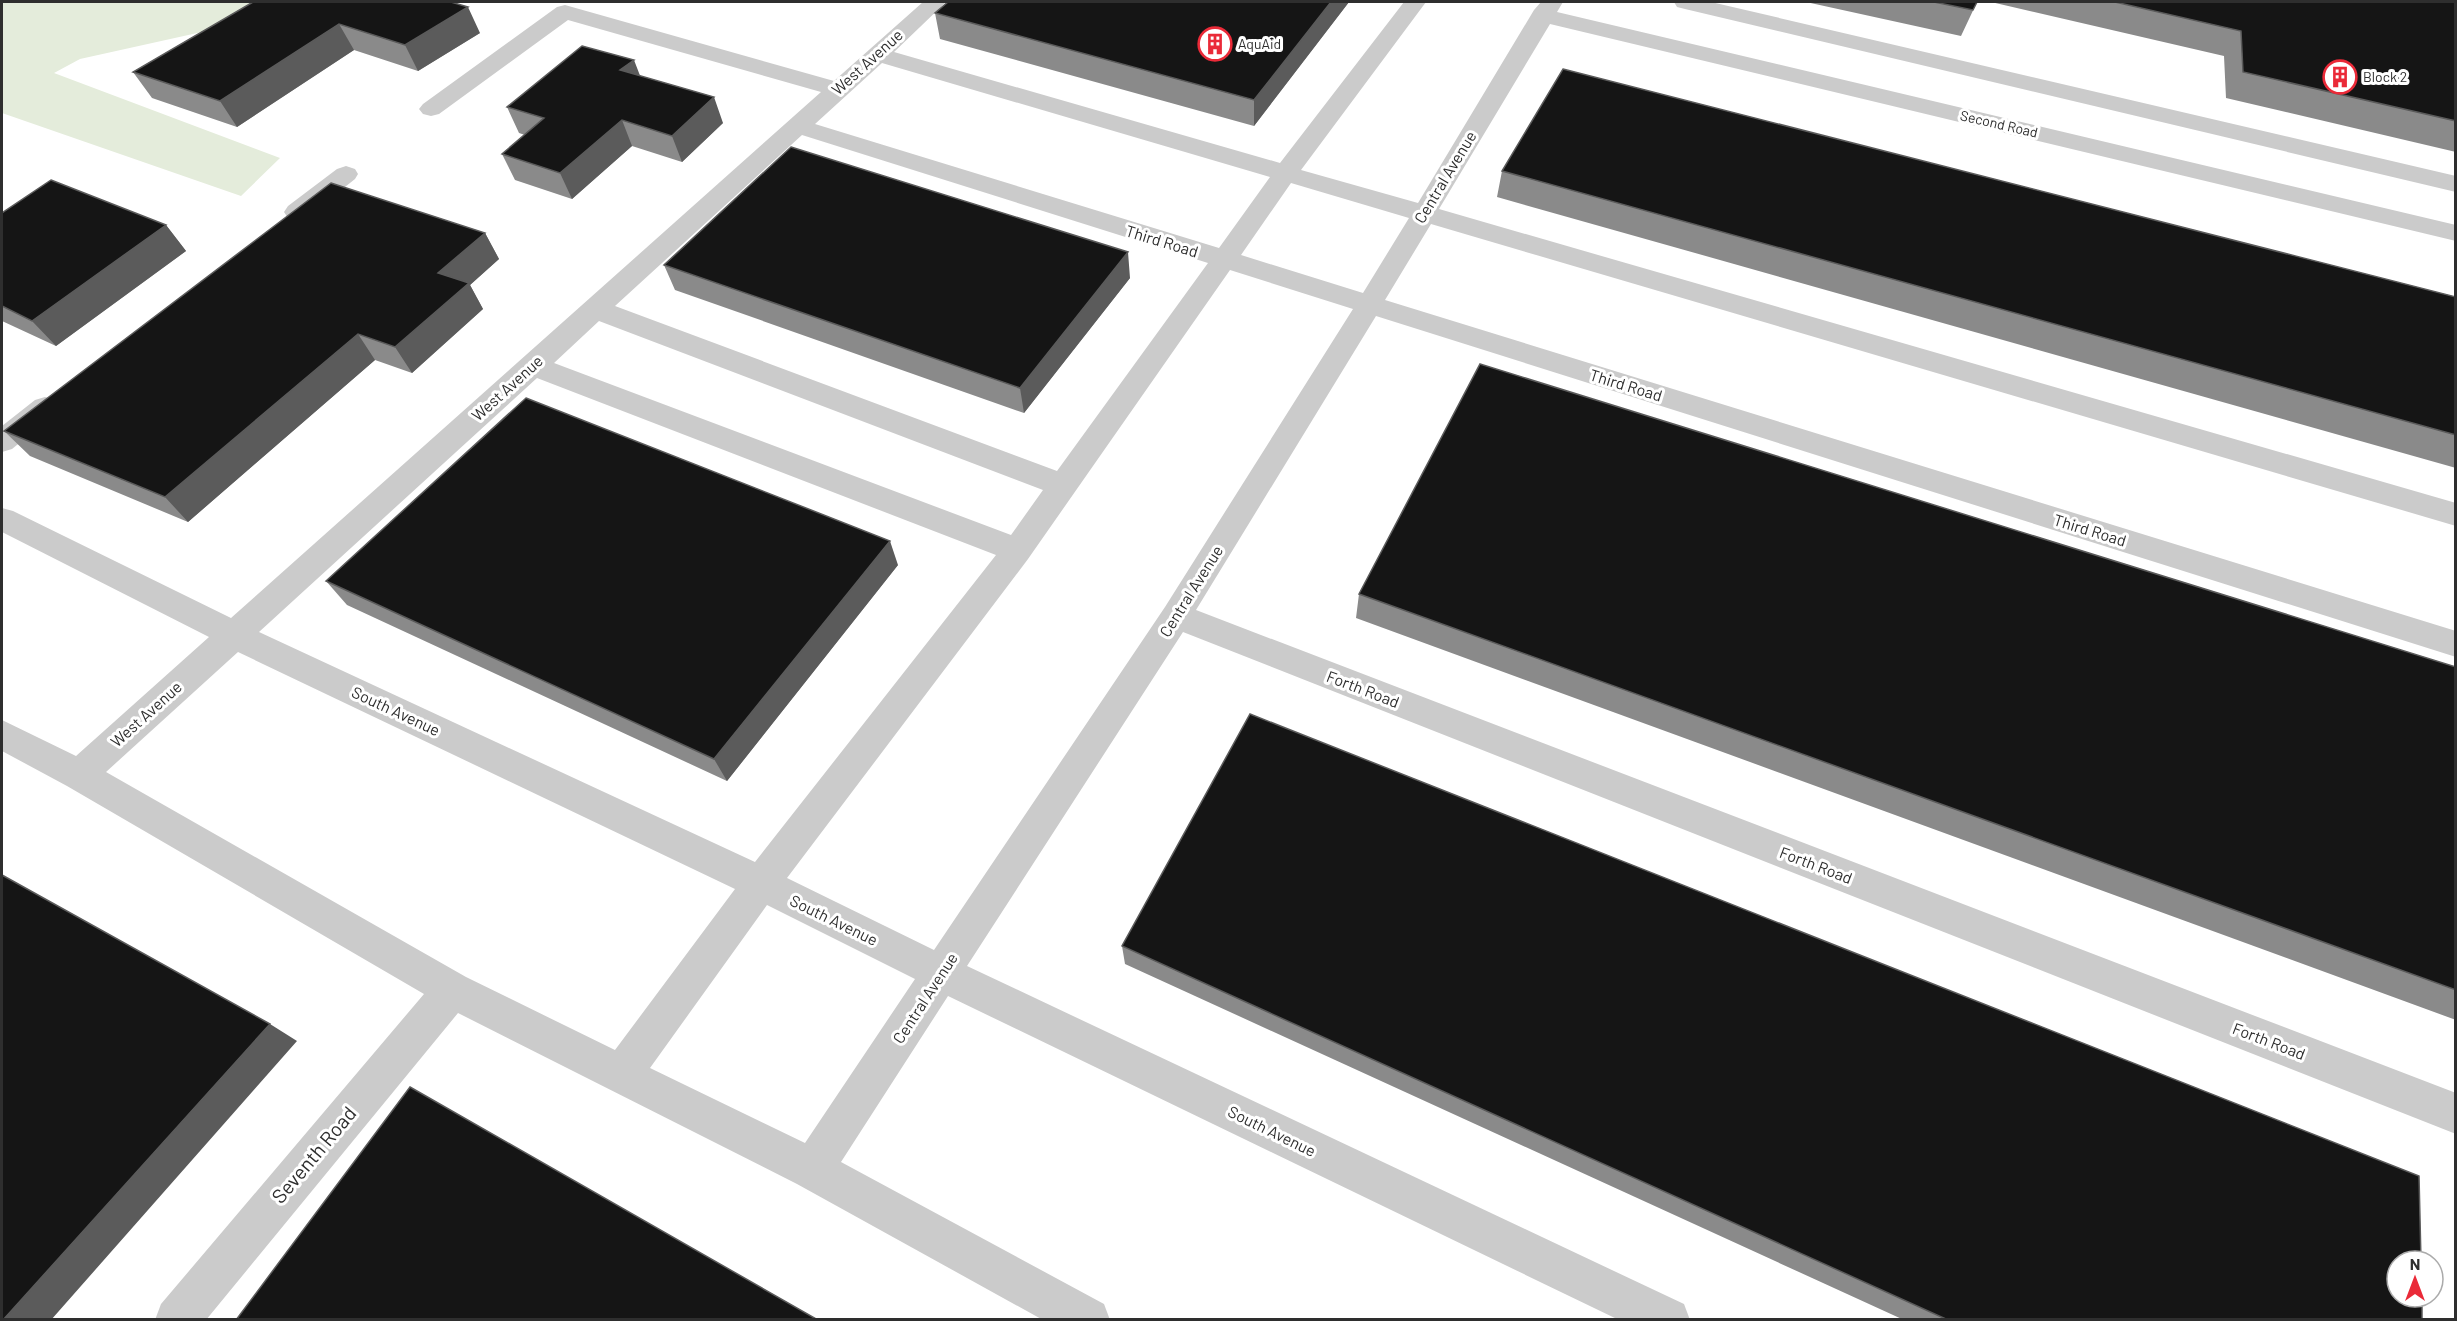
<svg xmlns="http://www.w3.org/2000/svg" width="2457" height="1321" font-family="Barlow,sans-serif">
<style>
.green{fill:#e4ecdb}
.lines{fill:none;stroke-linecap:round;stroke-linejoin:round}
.minor{fill:#cbcbcb;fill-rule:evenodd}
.wall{fill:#8a8a8a}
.shaded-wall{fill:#5b5b5b}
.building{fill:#151515;stroke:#5b5b5b;stroke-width:1.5}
.labels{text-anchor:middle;stroke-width:6;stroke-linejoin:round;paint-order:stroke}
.far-poi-label{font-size:14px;fill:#2e2e2e;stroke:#fff;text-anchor:start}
.far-street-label{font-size:14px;fill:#2e2e2e;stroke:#fff}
.street-label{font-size:16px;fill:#2e2e2e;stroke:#fff}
.near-street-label{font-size:20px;fill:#2e2e2e;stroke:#fff}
</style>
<rect width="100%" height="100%" fill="#fff"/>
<path class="green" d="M2 2H304L283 14 80 59 54 73 280 158 241 196 2 113Z"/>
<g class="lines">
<path class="minor" d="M923 2H946L894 52 1280 163 1404 2H1426L1301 170 1418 203 1534 10 1541 2H1563L1557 12 2456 225V241L1550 24 1439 209 2456 503V526L1431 224 1385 300 2456 631V657L1376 316 1196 610 2456 1093V1134L1183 632 967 966 1684 1304 1690 1320H1619L948 996 841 1162 1104 1304 1110 1320H1043L797 1184 458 1013 206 1320H155L161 1304 424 994 67 786 2 751V720L76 756 209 637 2 532V508L13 511 231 618 821 92 568 20 439 114 431 116 423 114 419 109 423 104 557 7 565 5 834 81ZM882 63 1270 177 1219 248 815 124ZM802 135 1208 263 1057 471 615 306ZM1291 183 1409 218 1363 293 1241 255ZM1230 270 1353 309 1165 607 934 950 787 878 1028 559ZM599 321 1043 490 1011 535 554 363ZM537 378 996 555 755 862 259 632ZM238 652 735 889 615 1050 466 977 106 772ZM767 905 915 979 805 1143 650 1068Z
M1674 2H1711L2456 176V192L1685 9 1677 7Z
M346 166 355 169 358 174 355 179 306 218 297 220 288 218 284 212 288 206 337 169Z
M45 397 55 400 59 407 55 414 12 449 2 452V426L35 400Z"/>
</g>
<path class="wall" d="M253 2 480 33 418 71 354 50 237 127 152 98 133 72Z
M1349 2 1254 126 940 39 935 13Z
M1806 2H1977L1961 36Z
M1991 2H2456V152L2226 98 2224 56Z
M640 76 723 123 682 162 632 146 572 199 515 180 502 154 525 135 519 133 507 107Z
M1502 171 2456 297V468L1497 197Z
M2 213 166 225 186 251 56 346 2 321Z
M485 233 499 259 470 285 483 309 412 373 375 360 188 522 30 456 4 431Z
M664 265 1130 278 1024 413 675 290Z
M898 565 727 781 347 605 326 581Z
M1359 594 2456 667V1020L1356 618Z
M1122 946 2422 1320H1904L1125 964Z"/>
<path class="shaded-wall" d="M1331 2H1349L1254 126V100Z
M468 7 480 33 418 71 405 45Z
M339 24 354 50 237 127 220 101Z
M634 60 644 86 620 70Z
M714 97 723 123 682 162 672 136Z
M622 120 632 146 572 199 560 173Z
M166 225 186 251 56 346 32 321Z
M485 233 499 259 470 285 483 309 412 373 395 347 438 273Z
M1128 252 1130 278 1024 413 1020 388Z
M358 334 375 360 188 522 165 497Z
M890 541 898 565 727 781 714 759Z
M270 1024 297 1041 51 1320H3Z"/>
<path class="building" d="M253 2H451L468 7 405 45 339 24 220 101 133 72Z
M948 2H1331L1254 100 935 13Z
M1934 2H1977L1973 10Z
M2115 2H2456V121L2243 72 2241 31Z
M582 46 634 60 620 70 714 97 672 136 622 120 560 173 502 154 544 118 507 107Z
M1563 69 2456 297V435L1502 171Z
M791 147 1128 252 1020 388 664 265Z
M51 180 166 225 32 321 2 306V213Z
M331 183 485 233 438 273 469 283 395 347 358 334 165 497 4 431Z
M1480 364 2456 667V990L1359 594Z
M526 398 890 541 714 759 326 581Z
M1250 714 2419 1176 2421 1261H2397V1297H2422V1320H1948L1122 946Z
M2 875 270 1024 3 1320H2Z
M410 1087 818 1320H236Z"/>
<defs>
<g id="building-ring" transform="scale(1.725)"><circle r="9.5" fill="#fff" stroke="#ea2a38" stroke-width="1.5"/><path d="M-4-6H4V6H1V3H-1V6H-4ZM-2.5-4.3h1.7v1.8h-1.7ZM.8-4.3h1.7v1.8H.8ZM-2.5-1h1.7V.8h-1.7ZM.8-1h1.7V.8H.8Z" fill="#ea2a38"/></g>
</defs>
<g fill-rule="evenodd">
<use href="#building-ring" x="1215" y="44"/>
<use href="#building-ring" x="2340" y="77"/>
</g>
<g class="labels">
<g class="far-poi-label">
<text x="1238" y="49">AquAid</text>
<text x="2363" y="82">Block 2</text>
</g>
<g class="far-street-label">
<text transform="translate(1999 124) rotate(13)" y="5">Second Road</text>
</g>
<g class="street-label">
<text transform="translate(867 62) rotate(-42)" y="6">West Avenue</text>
<text transform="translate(1445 177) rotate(-59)" y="6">Central Avenue</text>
<text transform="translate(1162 241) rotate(17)" y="6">Third Road</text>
<text transform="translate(1626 385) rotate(17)" y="6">Third Road</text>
<text transform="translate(507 388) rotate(-42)" y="6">West Avenue</text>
<text transform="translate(2090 530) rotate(17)" y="6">Third Road</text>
<text transform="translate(1191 591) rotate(-58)" y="6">Central Avenue</text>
<text transform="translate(1363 689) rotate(21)" y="6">Forth Road</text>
<text transform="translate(396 711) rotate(25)" y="6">South Avenue</text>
<text transform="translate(146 714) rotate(-42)" y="6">West Avenue</text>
<text transform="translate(1816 865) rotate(21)" y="6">Forth Road</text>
<text transform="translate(834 920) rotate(26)" y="6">South Avenue</text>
<text transform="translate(925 998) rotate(-57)" y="6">Central Avenue</text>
<text transform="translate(2269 1041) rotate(21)" y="6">Forth Road</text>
<text transform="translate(1272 1131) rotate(26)" y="6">South Avenue</text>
</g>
<g class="near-street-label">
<text transform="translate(314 1155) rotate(-50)" y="7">Seventh Road</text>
</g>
</g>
<rect width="2457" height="1321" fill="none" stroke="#2e2e2e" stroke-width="6"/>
<g transform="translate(2415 1279)"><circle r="28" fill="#ffffff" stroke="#ababab" stroke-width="1.5"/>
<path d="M0-4.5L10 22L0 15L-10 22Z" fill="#ea2a38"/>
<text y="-9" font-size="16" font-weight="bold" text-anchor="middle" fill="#2e2e2e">N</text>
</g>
</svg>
